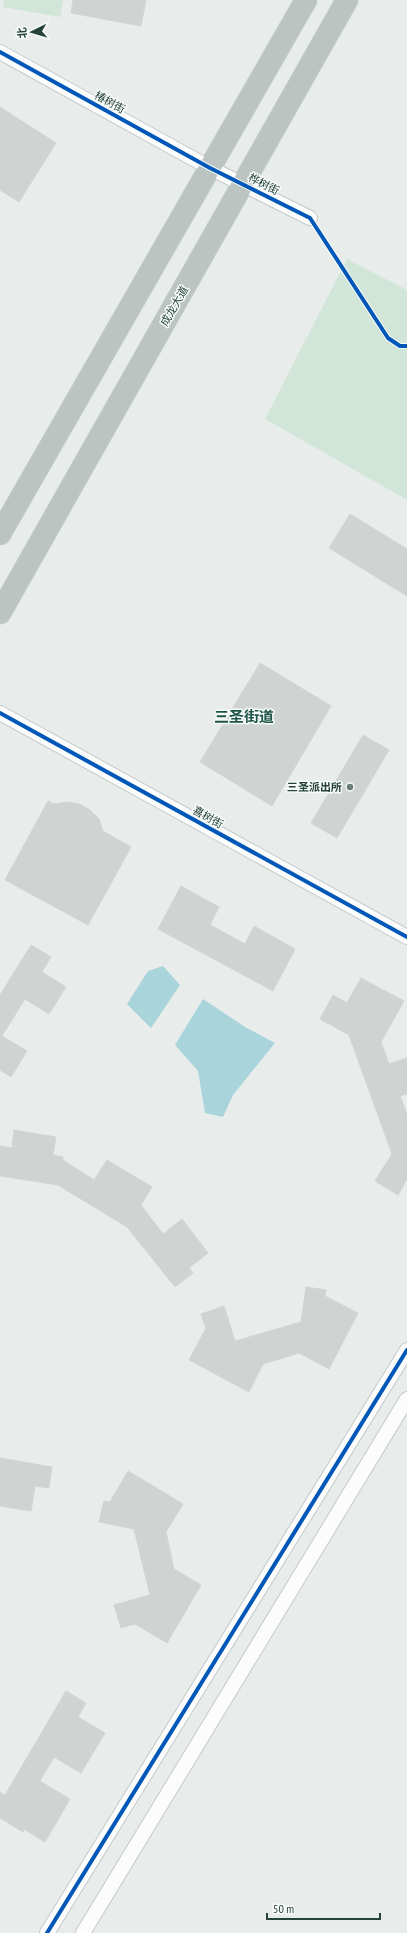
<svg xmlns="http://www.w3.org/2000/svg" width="407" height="1933" font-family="'PT Sans Narrow','Noto Sans SC',sans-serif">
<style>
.green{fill:#d1e6d8}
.water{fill:#a9d4db}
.building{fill:#cfd4d2;stroke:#d1d6d4}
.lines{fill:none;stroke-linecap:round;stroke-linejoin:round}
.minor-casing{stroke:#c5cac8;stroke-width:16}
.highway-casing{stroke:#c3ccc9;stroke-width:23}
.minor{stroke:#fcfcfc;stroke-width:14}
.highway{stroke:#bcc4c2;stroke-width:21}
.cycleway-casing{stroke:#f7fbf9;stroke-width:6}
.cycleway{stroke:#0057b8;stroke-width:4}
.poi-dot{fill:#697e78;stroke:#f7fbf9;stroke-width:1.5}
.labels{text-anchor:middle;stroke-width:3;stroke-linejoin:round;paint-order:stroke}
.street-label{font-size:11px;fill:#24423a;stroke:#f7fbf9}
.poi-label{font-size:11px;font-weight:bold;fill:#24423a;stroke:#f7fbf9;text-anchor:end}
.district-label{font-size:15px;font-weight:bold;fill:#1f5548;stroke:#f7fbf9}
</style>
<rect width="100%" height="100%" fill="#e8edeb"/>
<path class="green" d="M4 0H63L60 17 3 7Z
M347 259 407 290V500L265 419Z"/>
<path class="water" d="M163 966 180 985 151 1028 127 1004 148 971Z
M203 999 245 1027 275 1043 233 1095 223 1117 205 1113 198 1071 175 1045Z"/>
<path class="building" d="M73 0H146L141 26 71 13Z
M0 107 56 143 19 202 0 190Z
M350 514 407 549V596L329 548Z
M260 663 331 706 272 806 200 762Z
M363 735 389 750 337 838 311 823Z
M48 801 54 804 67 802 79 804 90 810 99 819 103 831 131 847 88 925 5 880Z
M181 886 219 907 210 925 245 944 254 926 295 949 273 991 158 929Z
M31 945 51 957 42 972 66 987 49 1014 25 999 2 1036 27 1051 11 1077 0 1070V995Z
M361 978 404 1001 381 1042 389 1064 407 1058V1094L400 1096 407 1114V1179L398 1195 375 1181 392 1154 349 1035 320 1019 333 995 347 1003Z
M14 1130 56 1137 53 1155 63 1157V1160L94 1180 107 1160 152 1187 141 1205 163 1234 182 1219 208 1253 189 1268 193 1273 175 1287 127 1227 58 1185 0 1176V1146L12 1148Z
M306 1287 326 1290 325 1296 358 1313 329 1369 299 1353 263 1364 249 1392 189 1360 206 1328 201 1314 224 1306 235 1341 301 1322Z
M0 1458 52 1467 49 1488 35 1486 31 1511 0 1506Z
M128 1471 183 1504 166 1532 174 1569 201 1585 167 1643 135 1624 121 1628 114 1605 150 1595 134 1529 99 1522 104 1501 110 1502Z
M66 1691 86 1703 78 1717 105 1733 81 1773 54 1757 40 1781 70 1799 45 1842 24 1829 23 1832 0 1818V1792L5 1795Z"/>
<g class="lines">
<g class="minor-casing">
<path id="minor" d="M0 52 210 168 310 218
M0 713 407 937
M47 1933 407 1350
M83 1933 407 1399"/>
</g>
<g class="highway-casing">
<path id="highway" d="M0 534 306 0
M0 613 347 0"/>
</g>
<use href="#minor" class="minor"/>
<use href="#highway" class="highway"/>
<g class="cycleway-casing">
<path id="cycleway" d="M0 52 210 168 310 218 388 338 400 346H407
M0 713 407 937
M47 1933 407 1350"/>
</g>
<use href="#cycleway" class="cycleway"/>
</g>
<circle class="poi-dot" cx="350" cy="787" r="4"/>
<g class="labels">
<g class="street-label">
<text transform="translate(110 102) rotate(29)" y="4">椿树街</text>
<text transform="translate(264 184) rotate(27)" y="4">桦树街</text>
<text transform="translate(174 306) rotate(-60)" y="4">成龙大道</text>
<text transform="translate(208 817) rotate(29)" y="4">喜树街</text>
</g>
<g class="poi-label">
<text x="342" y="791">三圣派出所</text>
</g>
<g class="district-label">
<text x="244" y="722">三圣街道</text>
</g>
</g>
<g transform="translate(32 32) rotate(265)" stroke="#f7fbf9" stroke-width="3" paint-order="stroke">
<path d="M0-3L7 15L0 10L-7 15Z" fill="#24423a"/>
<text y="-6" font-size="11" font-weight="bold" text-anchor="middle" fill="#24423a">北</text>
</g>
<path d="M267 1913v6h113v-6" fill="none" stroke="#24423a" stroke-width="2"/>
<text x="273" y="1913" font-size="12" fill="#24423a" stroke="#f7fbf9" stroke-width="3" paint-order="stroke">50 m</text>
</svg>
